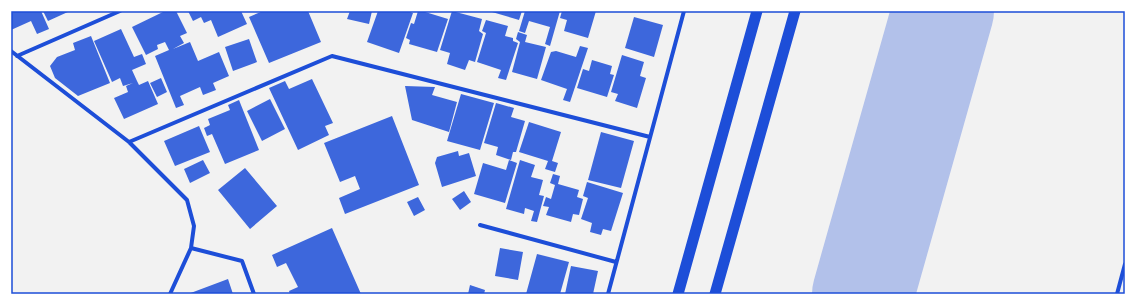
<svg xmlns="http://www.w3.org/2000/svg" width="1136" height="305" font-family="Ubuntu,sans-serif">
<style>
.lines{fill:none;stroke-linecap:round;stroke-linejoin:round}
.runway{stroke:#b2c1ea;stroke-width:102}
.building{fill:#3d67dc}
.minor{stroke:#1d4ed8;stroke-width:4}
.trunk{stroke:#1d4ed8;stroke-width:11}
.neatline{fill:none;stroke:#1d4ed8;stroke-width:1.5}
</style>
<rect width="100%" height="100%" fill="#f2f2f2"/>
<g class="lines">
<path class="runway" d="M863 294 943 11"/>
</g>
<path class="building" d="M11 11H41L49 29 37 34 31 21 11 30Z
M43 11H70L48 21Z
M165 11H176L187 33 180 36 184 43 173 49 190 42 198 61 219 52 229 76 213 83 216 90 203 95 200 87 180 96 184 105 176 108 155 56 169 50 165 42 157 45 158 49 146 55 132 27Z
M188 11H241L247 24 218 37 211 20 204 23 201 17 193 21Z
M263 11H308L321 42 269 63 249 17Z
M350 11H372L369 24 347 19Z
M378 11H407L413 13 399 53 367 42Z
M418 11H422L448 19 437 52 409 44 410 40 406 38 411 23 414 24Z
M452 11 482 19 479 31 483 34 475 62 469 60 465 70 447 64 450 53 440 50Z
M492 11H522L519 20 492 12Z
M525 11H560L550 46 545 44 550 27 529 21 525 33 519 31Z
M562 11H596L588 38 564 31 567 20 560 18Z
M634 17 663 25 654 57 625 48Z
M486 20 508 26 505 36 513 38V41L518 43 506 80 498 78 501 70 477 62 486 33 482 31Z
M121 29 134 57 142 54 146 64 132 70 137 81 139 85 148 81 158 104 124 119 114 98 128 92 126 86 133 83 123 86 120 78 112 82 94 41Z
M518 32 527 35 525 42 546 47 537 79 512 72 520 42 516 39Z
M91 36 110 83 78 96 55 78 50 66 57 57 75 50 73 43Z
M249 39 257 62 233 71 225 47Z
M580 46 588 48 570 102 563 100 567 89 541 80 551 52 556 51 576 57Z
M622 55 644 62 640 76 646 78 637 108 615 101 618 94 611 92Z
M592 60 612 66 610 74 614 75 607 97 577 88 583 69 589 71Z
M161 78 167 92 157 97 150 83Z
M312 79 333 123 325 126 329 135 298 150 269 88 285 81 289 89Z
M405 86 435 87 432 95 457 102 449 132 412 120Z
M461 94 494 103 480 150 447 141Z
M270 99 285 129 262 141 247 111Z
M239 100 259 150 225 164 212 134 207 136 204 128 210 125 208 119 230 110 228 105Z
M496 103 514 108 511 117 525 121 516 152H513L511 160 496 155 498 147 484 143Z
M392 116 419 185 345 214 339 198 360 189 355 176 340 182 324 143Z
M529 122 561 132 552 161 558 163 555 172 545 169 548 161 519 152Z
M199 126 210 152 175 166 164 141Z
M601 132 634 141 621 188 588 180Z
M458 151 459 156 469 153 476 176 442 187 435 163 437 157Z
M203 160 210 173 190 183 184 169Z
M509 160 517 163 505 203 474 194 483 163 506 170Z
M520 160 535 165 531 177 543 180 539 195 544 196 537 222 531 221 534 211 525 208 524 214 506 209Z
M245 168 277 206 250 229 218 190Z
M553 174 560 176 558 184 579 190 577 197 583 199 579 215 573 214 571 222 546 215 549 207 543 206 546 197 551 199 555 185 550 183Z
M587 182 623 193 611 231 603 229 601 235 590 232 592 223 581 219 588 198 583 196Z
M464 191 471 202 460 210 452 199Z
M418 197 425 210 414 216 407 202Z
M332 228 361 294H290L289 291 298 287 286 263 277 267 272 255Z
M500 248 523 252 518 280 495 276Z
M537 254 569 262 560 294H526Z
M571 266 598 271 593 294H565Z
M228 279 233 294H188Z
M470 285 485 290 484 294H468Z"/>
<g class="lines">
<path class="minor" d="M11 51 129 142 187 200 194 226 191 248 170 294
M17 56 120 11
M129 142 332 56 650 137
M480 225 616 262
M191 248 242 261 254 294
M608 294 684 11
M1117 294 1125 264"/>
<path class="trunk" d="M678 294 757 11
M715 294 795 11"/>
</g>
<rect width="1136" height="305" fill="none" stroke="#ffffff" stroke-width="24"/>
<rect x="12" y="12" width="1112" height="281" class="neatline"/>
</svg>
